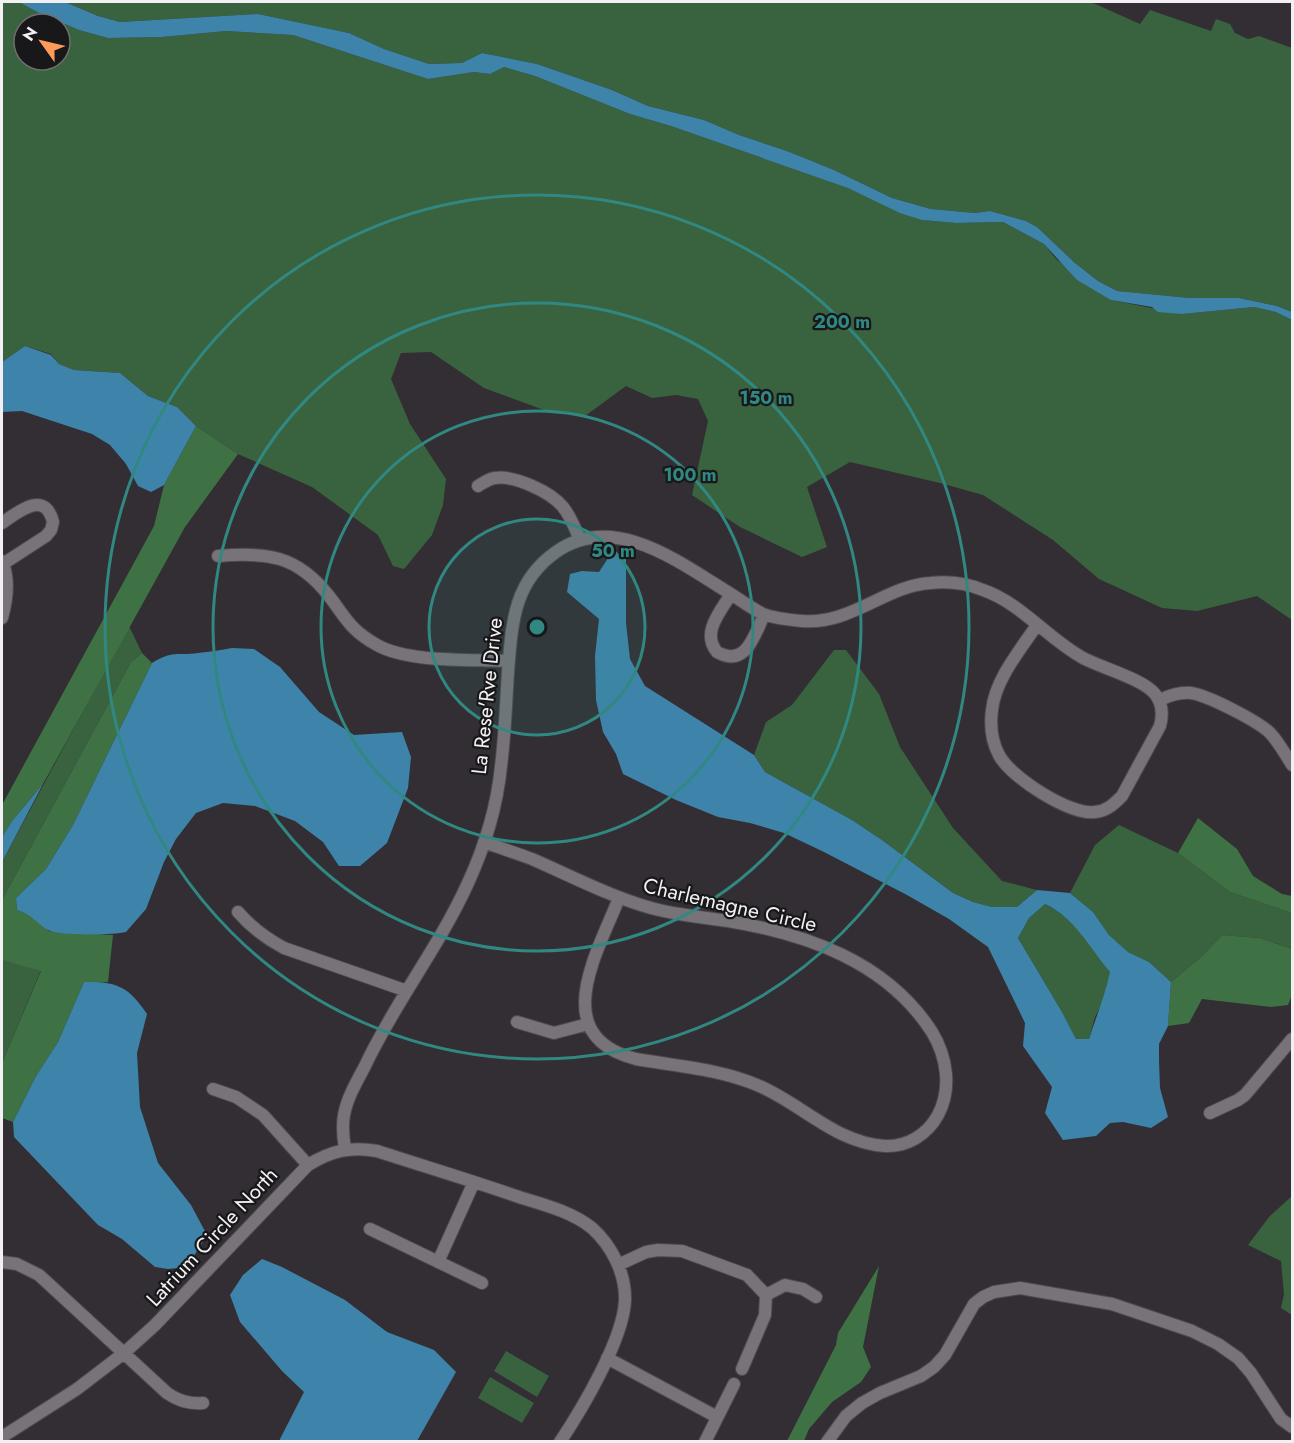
<svg xmlns="http://www.w3.org/2000/svg" width="1294" height="1443" font-family="Jost,sans-serif">
<style>
.green{fill:#39633e;fill-rule:evenodd}
.forest{fill:#3e7244}
.water{fill:#3e84aa;fill-rule:evenodd}
.lines{fill:none;stroke-linecap:round;stroke-linejoin:round}
.minor-casing{stroke:#4d4a4e;stroke-width:14}
.minor{stroke:#777379;stroke-width:12}
.ring{fill:none;stroke:#318882;stroke-width:3}
.labels{text-anchor:middle;stroke-width:4.5;stroke-linejoin:round;paint-order:stroke}
.street-label{font-size:21px;fill:#f3f0f3;stroke:#181719}
.centre{fill:#318882;stroke:#181719;stroke-width:3}
.ring-label{font-size:18px;text-anchor:middle;font-weight:bold;fill:#318882;stroke:#181719;stroke-width:4.5;stroke-linejoin:round;paint-order:stroke}
</style>
<rect width="100%" height="100%" fill="#322e33"/>
<path class="green" d="M2 2H19L39 13 79 30 108 38 162 37 226 31 293 35 428 79 474 72 490 74 504 67 535 76 630 114 671 126 849 188 922 220 956 223 1003 222 1044 244 1056 259 1111 300 1182 314 1254 307 1276 312 1292 320V620L1257 596 1197 611 1162 608 1099 579 1053 540 983 495 940 483 850 462 807 487 827 547 802 557 740 527 692 495 708 421 698 399 676 395 652 398 626 386 585 416 552 413 484 388 431 352 401 353 391 379 410 424 446 479 443 505 432 535 404 569 393 566 378 535 312 487 238 454 196 426 177 407 148 396 120 373 74 370 59 364 51 354 25 346 2 362ZM24 24H60V60H24Z
M65 2H1091L1140 24 1150 10 1211 31 1216 19 1230 24 1235 33 1248 39 1259 36 1292 48V312L1277 306 1239 298H1190L1117 291 1098 281 1075 263 1037 227 1026 221 990 211 975 213 931 209 892 198 834 170 787 151 739 135 704 120 648 106 612 90 537 64 482 53 462 63 429 64 384 49 349 33 258 14 120 22 98 16Z
M129 626 142 653 131 662 2 900V862Z
M834 650H846L879 694 900 747 953 828 1002 881 1037 890 1017 907H992L973 902 953 893 882 840 852 820 765 772 754 755 766 722 792 705Z
M1119 825 1178 853 1230 892 1292 913V949L1260 938 1222 935 1200 958 1171 982 1149 962 1128 952 1109 935 1093 912 1070 893 1095 845Z
M1045 904C1076 919 1089 946 1110 972L1105 998 1095 1017 1089 1039H1076L1062 1012 1018 938 1029 918Z
M2 960 41 970 2 1063Z
M1292 1196V1315L1281 1308 1284 1294 1281 1261 1248 1245 1269 1217Z
M506 1351 549 1376 537 1397 494 1371Z
M490 1377 534 1403 522 1423 478 1398Z"/>
<path class="forest" d="M196 426 238 454 185 527 43 784 12 821 2 837V805L154 526 164 485Z
M142 653 152 663 73 825 46 869 16 898 17 910 29 914 49 931 113 935 108 982H84L58 1042 36 1076 13 1122 2 1118V1063L41 971 2 960V900L131 662Z
M1198 818 1237 849 1253 876 1282 894 1292 896V913L1230 892 1178 853Z
M1222 935 1260 938 1292 949V995L1288 1005 1271 1007 1202 999 1189 1023 1168 1026 1171 982 1200 958Z
M879 1266 863 1347 871 1367 861 1382 832 1402 809 1429 804 1441H787L836 1345 838 1333Z"/>
<path class="water" d="M19 2H65L98 16 120 22 258 14 349 33 384 49 429 64 462 63 482 53 537 64 612 90 648 106 704 120 739 135 787 151 834 170 892 198 931 209 975 213 990 211 1026 221 1037 227 1075 263 1098 281 1117 291 1190 298H1239L1277 306 1292 312V320L1276 312 1254 307 1182 314 1158 312 1152 307 1111 300 1077 280 1044 244 1003 222 956 223 922 220 900 213 848 188 671 126 630 114 535 76 504 67 490 74 474 72 428 79 293 35 226 31 162 37 108 38 79 30 39 13Z
M25 346 51 355 59 364 74 370 120 373 148 396 177 407 196 426 164 485 151 492 138 486 126 464 110 445 92 434 22 411 2 412V362Z
M612 552 626 556V623L630 659 645 686 754 755 765 772 852 820 882 840 953 893 973 902 992 907H1017L1037 890 1070 893 1093 912 1109 935 1128 952 1149 962 1171 982 1168 1026 1159 1044V1061L1160 1088 1168 1117 1151 1128 1123 1122 1110 1123 1096 1136 1063 1140 1045 1113 1052 1087 1023 1046 1025 1023 988 947 949 919 907 895 824 852 784 833 750 823 718 817 676 800 623 774 616 754 603 732 596 700 595 656 599 619 567 592 570 574 582 571 599 572ZM1045 904C1075 918 1089 947 1110 972 1105 996 1096 1017 1089 1039H1076L1062 1012 1018 938 1029 918Z
M232 648 254 649 280 667 319 712 354 735 402 732 411 757 408 788 387 843 360 866H339L323 842 295 821 255 806 223 803 196 813 176 839 164 862 146 909 126 932C113 935 59 936 48 930 35 922 33 915 17 910L16 898 46 869 73 825 152 663C173 650 176 656 198 653 209 652 221 650 232 648Z
M43 784 2 862V837L12 821Z
M84 982C117 981 129 987 147 1014L137 1053 140 1107 158 1163 191 1205 207 1235 187 1267 168 1269 155 1267 122 1239 98 1225 14 1137 13 1122 36 1076 58 1042Z
M262 1259 282 1267 345 1300 387 1332 434 1350 456 1372 417 1441H279L304 1392 282 1371 240 1322 230 1295 243 1275Z"/>
<g class="lines">
<g class="minor-casing">
<path id="minor" d="M478 486C483 483 488 479 495 478 514 475 551 492 563 507 571 517 575 528 580 540
M2 523C18 512 45 489 53 522L51 530 46 536 3 564
M218 556C267 552 297 555 329 596 346 618 350 630 377 645 409 663 472 659 509 661
M2 561C10 579 7 600 2 618
M731 594C720 612 701 633 717 652 746 668 754 636 764 615
M1160 700C1170 695 1180 692 1191 693 1207 695 1260 722 1271 734 1279 743 1286 755 1292 765
M484 842C500 848 516 853 532 859 571 876 609 896 651 908 676 915 702 917 728 921 807 934 887 962 932 1032 947 1057 952 1089 938 1115 927 1135 907 1147 885 1146 835 1143 801 1103 757 1085 720 1069 676 1066 636 1059 547 1036 597 954 619 898
M238 912C251 927 265 938 284 948L407 991
M517 1022 554 1033 588 1024
M213 1089 236 1097 263 1115 308 1165
M1210 1113 1238 1100 1245 1095 1292 1039
M345 1149C343 1137 342 1126 344 1115 347 1098 357 1081 365 1066 395 1002 439 947 468 883 485 846 497 807 501 766 505 735 506 703 508 672 512 624 513 582 556 552 615 510 683 565 734 596 743 602 753 609 763 614 773 618 791 620 802 621 851 625 885 586 930 583 949 581 966 583 983 590 1021 603 1048 639 1083 658 1102 668 1143 679 1155 694 1163 704 1163 715 1160 726L1122 796C1114 804 1107 811 1095 812 1071 816 1010 777 999 755 992 742 990 725 992 710 995 680 1020 650 1037 625
M370 1229 482 1283
M2 1262 17 1264 39 1275 167 1393C179 1401 189 1404 203 1403
M438 1262 474 1182
M618 1265 646 1252 658 1250 682 1251 747 1275 766 1295 785 1285 803 1289 816 1297
M607 1358 717 1417
M742 1369 765 1315 766 1295
M2 1437 77 1389 124 1353 155 1325 308 1165C331 1151 350 1146 377 1151 423 1166 470 1180 516 1196 541 1204 571 1211 592 1228 612 1246 626 1274 625 1301 623 1340 582 1409 560 1442
M705 1442 734 1384
M827 1442 846 1416 862 1403 880 1393 921 1376 934 1367 945 1355 974 1304 983 1297 994 1292 1020 1288 1112 1304 1192 1331 1218 1344 1238 1358 1251 1373 1281 1419 1292 1427"/>
</g>
<use href="#minor" class="minor"/>
</g>
<circle cx="537" cy="627" r="108" fill="#318882" fill-opacity=".12"/>
<g class="ring">
<circle cx="537" cy="627" r="108"/>
<circle cx="537" cy="627" r="216"/>
<circle cx="537" cy="627" r="324"/>
<circle cx="537" cy="627" r="432"/>
</g>
<g class="labels">
<g class="street-label">
<text transform="translate(487 696) rotate(-84)" y="7">La Rese'Rve Drive</text>
<text transform="translate(730 905) rotate(13)" y="7">Charlemagne Circle</text>
<text transform="translate(212 1237) rotate(-47)" y="7">Latrium Circle North</text>
</g>
</g>
<circle cx="537" cy="627" r="9" class="centre"/>
<g class="ring-label">
<text x="842" y="328">200 m</text>
<text x="766" y="404">150 m</text>
<text x="690" y="481">100 m</text>
<text x="613" y="557">50 m</text>
</g>
<rect width="1294" height="1443" fill="none" stroke="#f3f0f3" stroke-width="6"/>
<g transform="translate(42 42) rotate(304)"><circle r="28" fill="#181719" stroke="#706e70" stroke-width="1.5"/>
<path d="M0-4.5L10 22L0 15L-10 22Z" fill="#fe9b58"/>
<text y="-9" font-size="16" font-weight="bold" text-anchor="middle" fill="#f3f0f3">N</text>
</g>
</svg>
